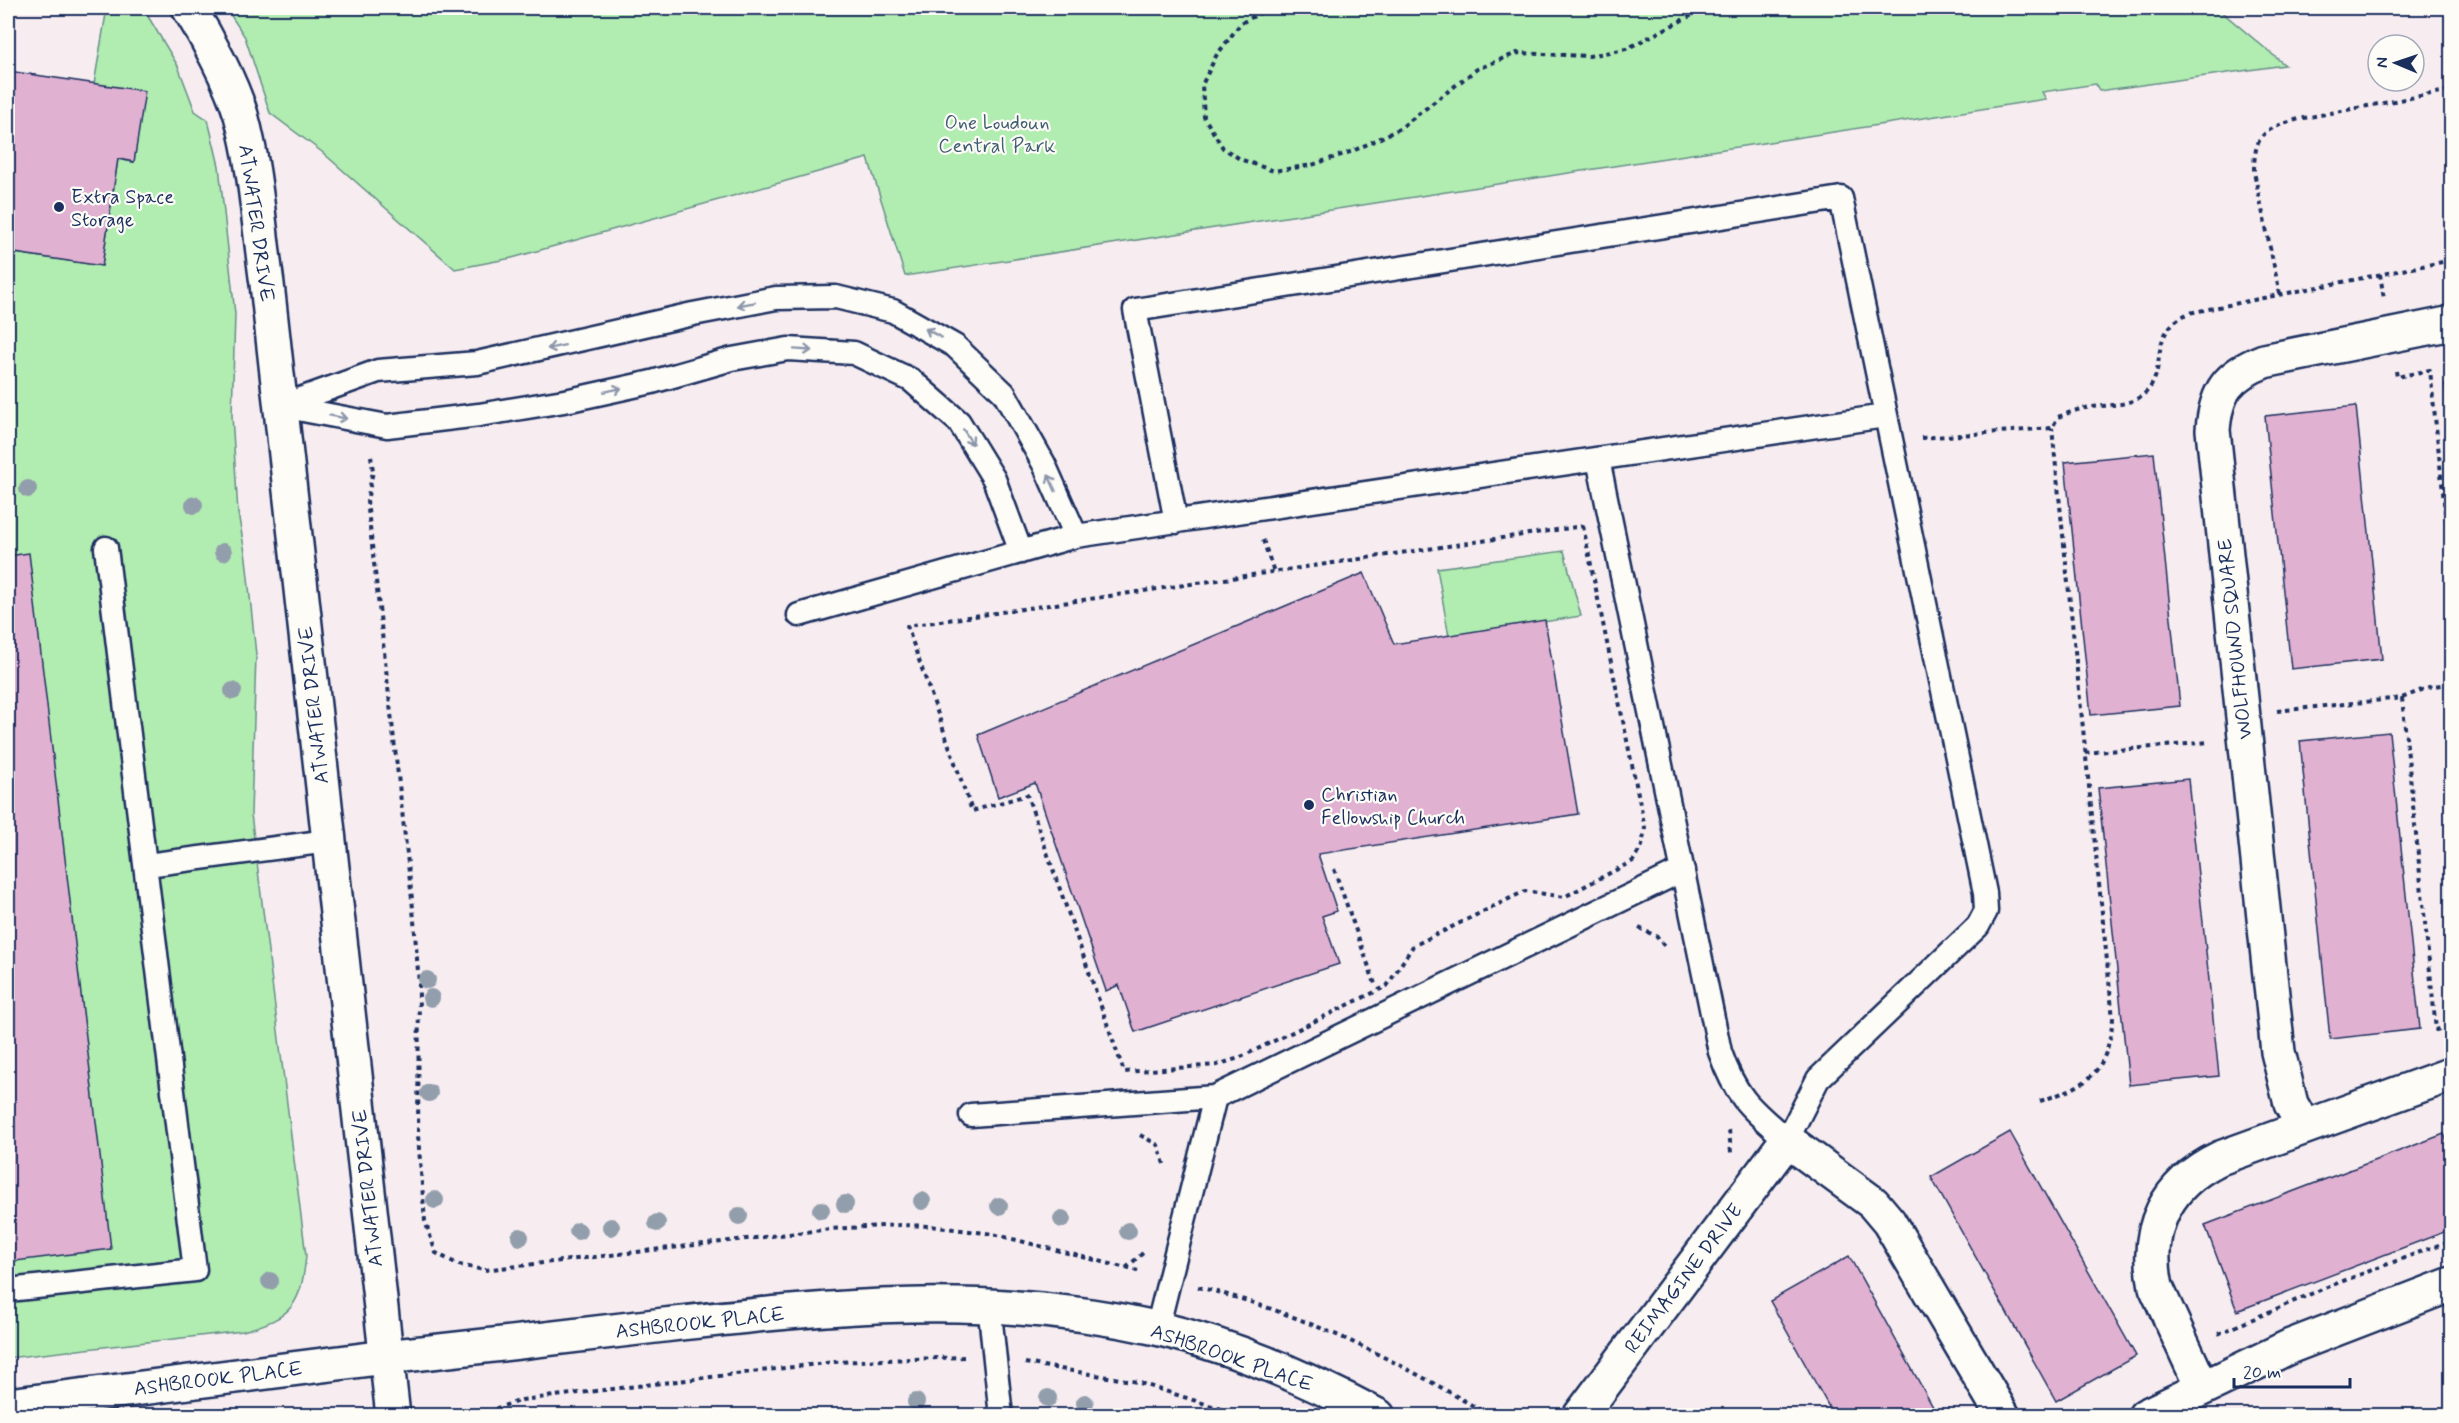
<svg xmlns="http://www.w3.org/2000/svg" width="2459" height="1423" font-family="Mynerve,sans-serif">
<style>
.green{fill:#b1ecb1;stroke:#668e88;stroke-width:1.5}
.building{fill:#e1b1d2;stroke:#1b2f5e;stroke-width:1.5}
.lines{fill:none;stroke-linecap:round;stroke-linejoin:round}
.lane-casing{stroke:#1b2f5e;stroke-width:27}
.street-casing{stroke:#1b2f5e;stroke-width:38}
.secondary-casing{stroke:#1b2f5e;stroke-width:38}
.path{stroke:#1b2f5e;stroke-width:4;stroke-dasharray:4.5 4.5;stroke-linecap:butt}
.lane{stroke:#fdfcf7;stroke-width:22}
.street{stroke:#fdfcf7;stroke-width:33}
.secondary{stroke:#fdfcf7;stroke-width:33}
.tree{fill:#929eab}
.oneway{stroke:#8c96aa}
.poi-dot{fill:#1b2f5e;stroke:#fdfcf7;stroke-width:2}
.labels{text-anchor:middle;stroke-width:4.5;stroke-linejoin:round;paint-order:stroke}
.park-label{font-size:20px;fill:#405e73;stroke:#fdfcf7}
.poi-label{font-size:20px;fill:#1b2f5e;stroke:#fdfcf7;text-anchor:start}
.street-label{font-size:20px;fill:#1b2f5e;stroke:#fdfcf7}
</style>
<rect width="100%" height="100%" fill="#f7edf0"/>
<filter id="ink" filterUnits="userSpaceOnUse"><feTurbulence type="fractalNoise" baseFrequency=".0167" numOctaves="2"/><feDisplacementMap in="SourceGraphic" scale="12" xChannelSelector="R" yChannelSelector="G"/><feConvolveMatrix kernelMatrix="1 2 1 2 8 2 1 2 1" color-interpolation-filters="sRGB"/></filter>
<g filter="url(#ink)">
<path class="green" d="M107 8H143L178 66 195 111 208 120 219 166 235 314 232 415 238 513 246 558 256 655 251 814 306 1256C301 1305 292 1318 243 1331L8 1358V252L102 266 118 159 133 162 94 84Z
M226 8H2217L2285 65 2099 91 2096 84 2042 92 2046 99 905 276 868 158 512 258 455 269 322 152 270 113 245 37Z
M1564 551 1581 616 1449 637 1437 568Z"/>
<path class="building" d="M8 71 145 91 134 162 118 159 102 266 8 252Z
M2445 384H2452V444Z
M2356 406 2382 659 2291 669 2265 416Z
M2154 453 2180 706 2091 715 2065 462Z
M29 553 111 1249 8 1262V556Z
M1364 573 1394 644 1545 620 1578 814 1318 854 1337 911 1322 916 1339 964 1135 1032 1119 985 1106 991 1035 783 998 797 978 735Z
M2389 732 2420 1029 2330 1039 2300 741Z
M2188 779 2219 1076 2129 1085 2098 788Z
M2010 1132 2136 1356 2056 1401 1931 1177Z
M2444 1134 2452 1154V1229L2237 1311 2205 1225Z
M1849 1256 1938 1416H1834L1770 1301Z"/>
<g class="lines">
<g class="lane-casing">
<path id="lane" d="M281 406 378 371 477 363 693 314 776 298 836 297 893 311 955 346 1004 393 1044 464 1076 536
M282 406 387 426 479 415 570 400 652 382 732 359 788 349 854 353 911 380 959 422 994 479 1021 552
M1176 522 1135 310 1841 198 1985 893 1986 911 1978 926 1818 1079 1787 1140C1751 1109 1736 1098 1720 1052L1598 459
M799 615 1076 536 1885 416
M147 865 328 841
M971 1115 1215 1097
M8 1290 195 1270 106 548
M989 1304 1001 1416
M1157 1329 1215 1097 1683 870"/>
</g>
<g class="street-casing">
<path id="street" d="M2304 1127 2291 1104 2278 1052 2213 430C2216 391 2228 375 2264 361L2452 323
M2202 1387 2156 1287C2144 1228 2166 1184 2220 1158L2452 1074
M8 1405 386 1357
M1580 1416 1787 1140 1873 1203 1889 1222 2003 1416
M2145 1416 2291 1346 2452 1284"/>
</g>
<g class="secondary-casing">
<path id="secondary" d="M189 8C207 37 231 82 241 115 256 169 259 228 267 284L393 1416
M386 1357C479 1347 571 1336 664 1325 833 1306 987 1290 1156 1328 1232 1346 1309 1379 1378 1416"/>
</g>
<path class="path" d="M1270 8 1241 23 1216 56 1202 85 1204 117 1223 148 1240 159 1274 171 1312 165 1353 151 1399 129 1477 69 1517 53 1589 56 1626 49 1706 8
M2380 274 2384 299
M2280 294 2254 172C2254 134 2264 129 2299 119L2452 90
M2396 371 2397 377 2430 370 2452 577
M1921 438 2052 428 2058 417C2066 414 2073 411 2081 409 2099 404 2123 408 2140 397 2173 375 2142 335 2189 313L2452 260
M371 456 373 471 367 501 413 908 419 984 418 1136 425 1221 436 1253 459 1265 484 1270 831 1229 901 1225 930 1226 993 1234 1138 1271
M1583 526 1645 828 1642 846 1633 861 1564 897 1525 891 1413 946 1387 986 1239 1058 1217 1065 1124 1072 1027 795 972 811 907 626Z
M1263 540 1274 572
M2402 698 2436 1030 2452 1025
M2277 711 2402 698 2429 687 2452 683
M2085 753 2210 742
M1334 869 1375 984
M1639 928 1656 936 1666 948
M2040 1101C2091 1084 2106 1074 2113 1019L2052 428
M1729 1130 1731 1153
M1140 1135 1158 1145 1164 1164
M1126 1268 1143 1253
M1198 1287C1303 1313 1397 1360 1490 1416
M2218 1334 2327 1287 2452 1240
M1025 1363 1137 1382 1243 1416
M490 1416 497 1408 522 1400 834 1362 964 1357"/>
<use href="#lane" class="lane"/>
<use href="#street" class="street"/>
<use href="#secondary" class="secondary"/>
</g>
<g class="tree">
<circle cx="28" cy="489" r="9"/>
<circle cx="194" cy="505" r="9"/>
<circle cx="223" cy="552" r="9"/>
<circle cx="233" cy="691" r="9"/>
<circle cx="427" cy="980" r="9"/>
<circle cx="431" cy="998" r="9"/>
<circle cx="429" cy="1093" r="9"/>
<circle cx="435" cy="1200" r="9"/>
<circle cx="922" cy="1201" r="9"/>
<circle cx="845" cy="1204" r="9"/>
<circle cx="999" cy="1206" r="9"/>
<circle cx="821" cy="1210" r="9"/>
<circle cx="739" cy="1216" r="9"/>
<circle cx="1062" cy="1219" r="9"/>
<circle cx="657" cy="1223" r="9"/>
<circle cx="611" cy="1227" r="9"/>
<circle cx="578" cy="1231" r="9"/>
<circle cx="1128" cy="1231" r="9"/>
<circle cx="520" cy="1237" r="9"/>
<circle cx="270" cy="1281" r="9"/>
<circle cx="1048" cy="1398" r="9"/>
<circle cx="916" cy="1402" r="9"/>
<circle cx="1085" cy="1403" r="9"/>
</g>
<defs><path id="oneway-shaft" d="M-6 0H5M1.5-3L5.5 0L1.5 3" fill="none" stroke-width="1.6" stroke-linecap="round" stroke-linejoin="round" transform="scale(1.5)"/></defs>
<g class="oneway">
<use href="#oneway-shaft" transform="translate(746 304) rotate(170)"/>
<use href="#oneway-shaft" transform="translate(933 333) rotate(-151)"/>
<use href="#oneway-shaft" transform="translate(556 347) rotate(168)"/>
<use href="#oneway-shaft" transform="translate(803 350) rotate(4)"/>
<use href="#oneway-shaft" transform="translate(613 390) rotate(-12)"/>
<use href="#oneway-shaft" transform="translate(338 417) rotate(11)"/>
<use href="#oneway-shaft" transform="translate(968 437) rotate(58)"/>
<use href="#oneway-shaft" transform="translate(1052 483) rotate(-114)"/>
</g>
</g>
<g class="poi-dot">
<circle cx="59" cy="207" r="6"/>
<circle cx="1309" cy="805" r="6"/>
</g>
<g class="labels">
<g class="park-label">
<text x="997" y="129">One Loudoun<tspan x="997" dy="23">Central Park</tspan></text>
</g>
<g class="poi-label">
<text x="71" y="203">Extra Space<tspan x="71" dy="23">Storage</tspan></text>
<text x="1321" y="801">Christian<tspan x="1321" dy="23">Fellowship Church</tspan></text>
</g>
<g class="street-label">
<text transform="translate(257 223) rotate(82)" y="7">ATWATER DRIVE</text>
<text transform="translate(2234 639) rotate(-96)" y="7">WOLFHOUND SQUARE</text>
<text transform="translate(313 705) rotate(-96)" y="7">ATWATER DRIVE</text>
<text transform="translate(367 1188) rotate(-96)" y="7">ATWATER DRIVE</text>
<text transform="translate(1683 1278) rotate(-53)" y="7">REIMAGINE DRIVE</text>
<text transform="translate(700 1322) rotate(-6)" y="7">ASHBROOK PLACE</text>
<text transform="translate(1232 1357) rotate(19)" y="7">ASHBROOK PLACE</text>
<text transform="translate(218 1378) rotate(-7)" y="7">ASHBROOK PLACE</text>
</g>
</g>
<rect width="2459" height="1423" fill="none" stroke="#fdfcf7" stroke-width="30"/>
<rect x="15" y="15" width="2429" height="1393" fill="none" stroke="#1b2f5e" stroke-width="2" filter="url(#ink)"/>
<g transform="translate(2396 63) rotate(272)"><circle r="28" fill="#fdfcf7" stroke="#a3aaba" stroke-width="1.5"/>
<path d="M0-4.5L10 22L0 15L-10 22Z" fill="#1b2f5e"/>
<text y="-9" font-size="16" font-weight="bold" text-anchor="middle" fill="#1b2f5e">N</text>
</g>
<path d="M2234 1378v9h116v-9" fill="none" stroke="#1b2f5e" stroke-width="3"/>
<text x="2243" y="1378" font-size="18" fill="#1b2f5e" stroke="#fdfcf7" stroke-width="4.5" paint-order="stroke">20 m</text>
</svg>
